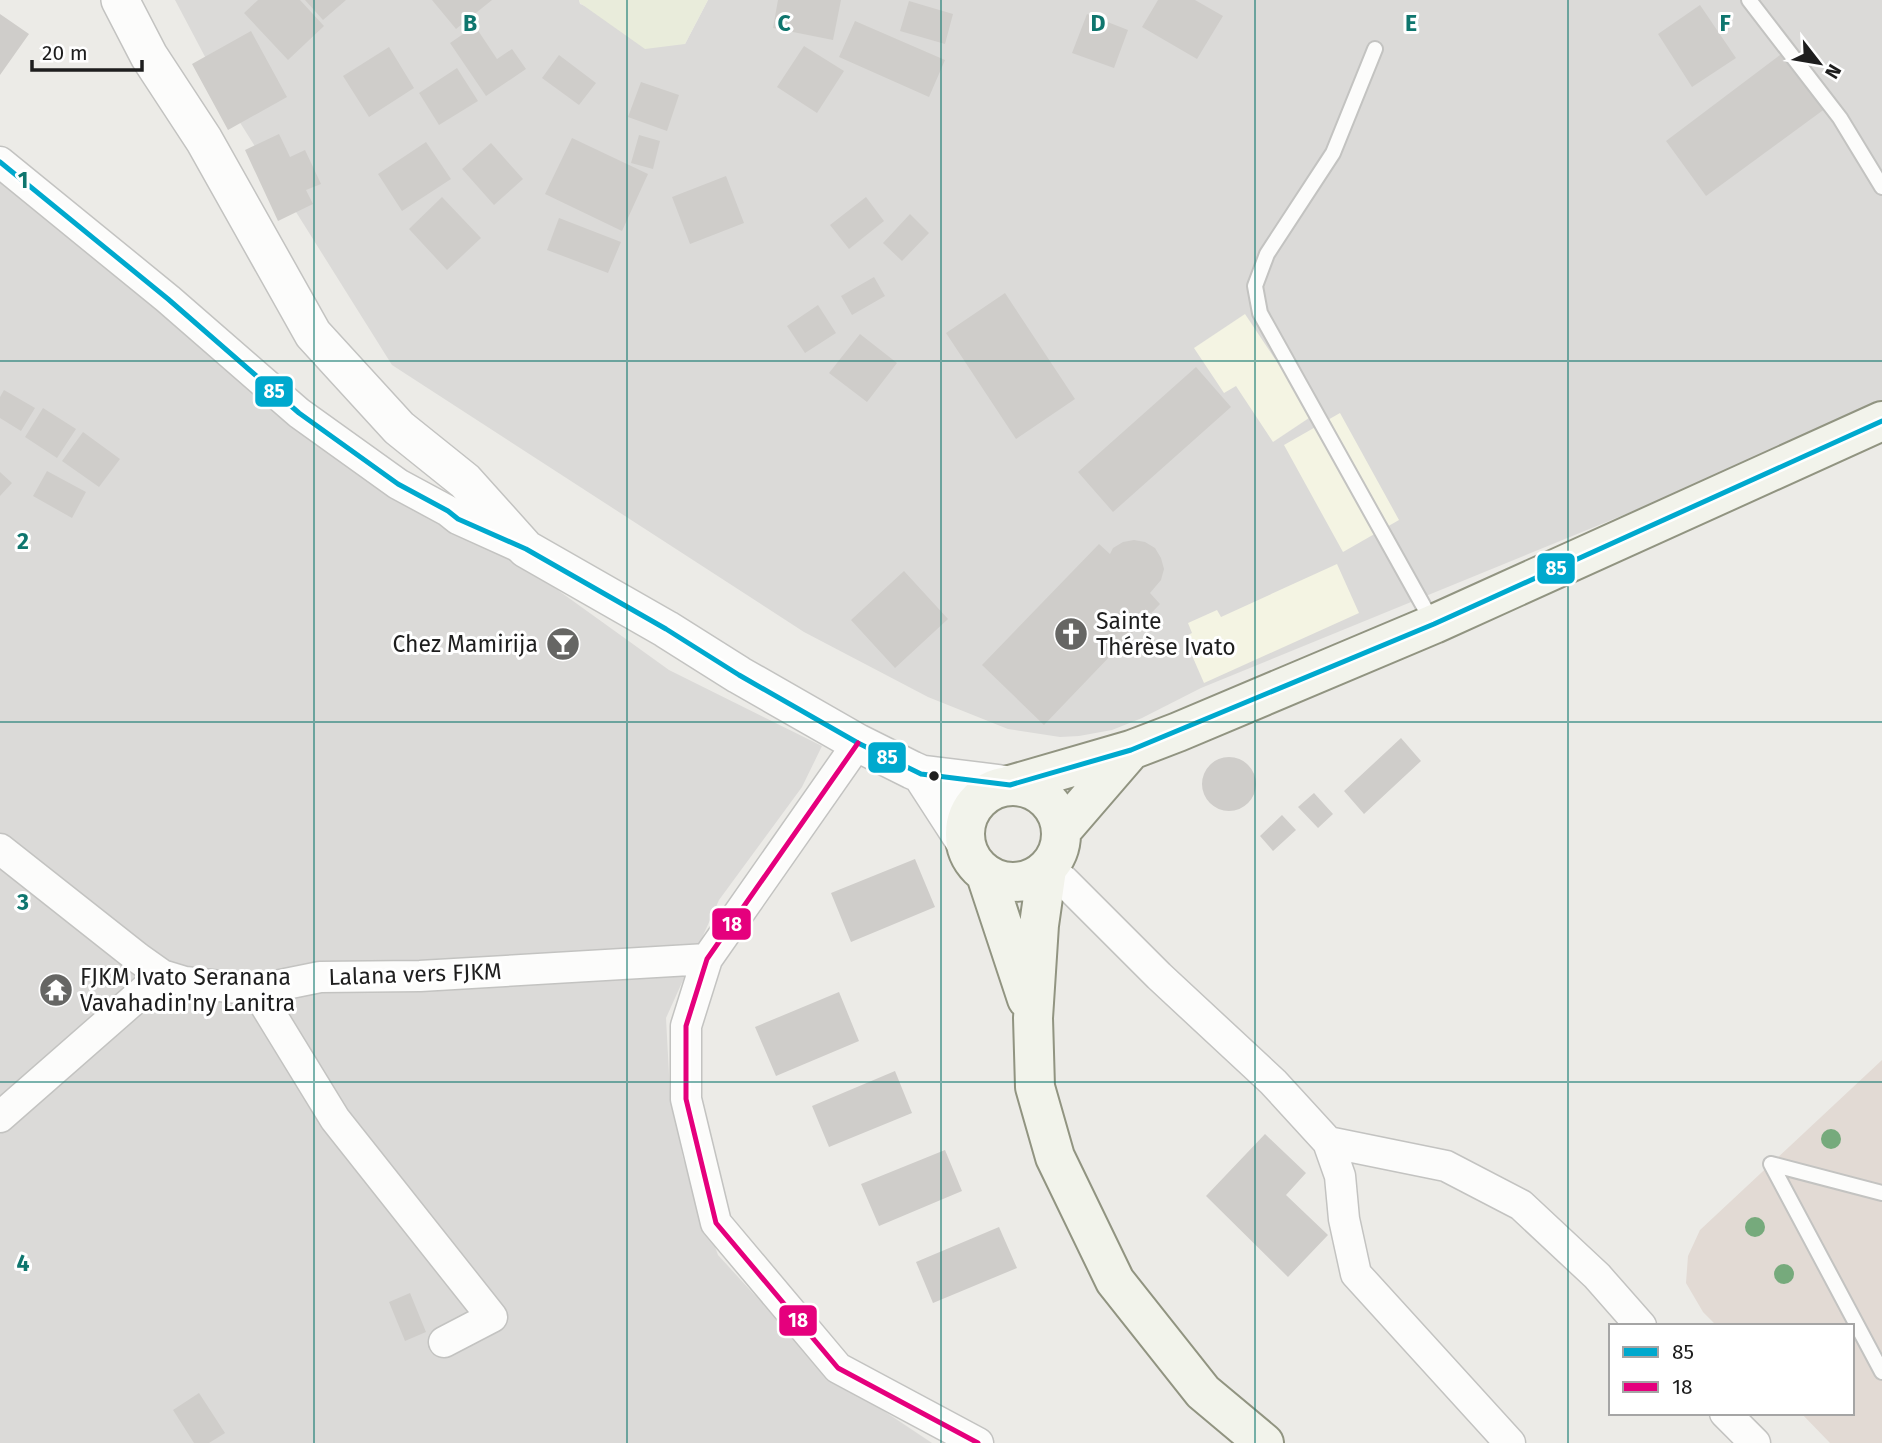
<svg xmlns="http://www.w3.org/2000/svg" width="1882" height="1443" font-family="'Fira Sans',sans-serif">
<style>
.residential{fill:#dbdad8}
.education{fill:#f4f4e3}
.military{fill:#e2dad4}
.farmland{fill:#e9ecdb}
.building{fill:#cfcdca}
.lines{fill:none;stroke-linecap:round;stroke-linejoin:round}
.service-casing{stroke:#c3c3c1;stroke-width:18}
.minor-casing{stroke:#c3c3c1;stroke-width:33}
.tertiary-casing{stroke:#c3c3c1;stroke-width:40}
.secondary-casing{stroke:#919481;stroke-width:42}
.service{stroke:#fcfcfb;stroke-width:14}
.minor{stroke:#fcfcfb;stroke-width:30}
.tertiary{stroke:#fcfcfb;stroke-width:37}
.secondary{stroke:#f2f3eb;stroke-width:38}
.bus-1-casing{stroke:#fff;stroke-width:10}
.bus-2-casing{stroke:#fff;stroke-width:10}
.bus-1{stroke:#00a9ce;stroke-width:5}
.bus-2{stroke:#e5007d;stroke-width:5}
.tree{fill:#76aa7c}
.grid{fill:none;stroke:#0f766e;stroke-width:2;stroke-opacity:0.55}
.bus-dot{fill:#1e1e1e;stroke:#fff;stroke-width:2.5}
.labels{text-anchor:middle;stroke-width:6;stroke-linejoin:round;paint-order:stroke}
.poi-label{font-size:23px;fill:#1e1e1e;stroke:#fff;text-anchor:start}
.street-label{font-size:23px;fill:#1e1e1e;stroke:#fff}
.grid-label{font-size:23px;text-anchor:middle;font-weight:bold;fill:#0f766e;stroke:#fff;stroke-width:6;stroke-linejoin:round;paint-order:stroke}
.line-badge{stroke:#fff;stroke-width:2.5}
.badge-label{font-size:19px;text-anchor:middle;font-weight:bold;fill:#fff}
</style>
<rect width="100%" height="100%" fill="#ecebe7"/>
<path class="residential" d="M175 0H579L580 4 685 44 708 0H1882V400L1758 460 1201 688 1142 718 1112 730 1079 736 1060 737 1008 729 928 697 804 632 392 365 239 121Z
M0 146 213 332 448 511 669 670 822 746 802 787 719 900 666 1018 670 1093 683 1158 718 1255 824 1371 932 1443H0Z"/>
<path class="education" d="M1245 314 1275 359 1283 354 1321 410 1273 442 1236 386 1224 393 1194 348Z
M1340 413 1399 520 1343 552 1284 445Z
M1337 564 1359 613 1204 683 1184 637 1192 633 1188 623 1217 610 1221 617Z"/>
<path class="military" d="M1882 1060V1443H1830L1801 1413H1852V1326H1717L1703 1312 1686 1283 1688 1256 1700 1230Z"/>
<path class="farmland" d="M579 0H708L685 44 645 49 580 3Z"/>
<path class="building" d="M258 0H300L324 26 288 60 244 13Z
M305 0H346L323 20Z
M432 0H492L456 29Z
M778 0H841L833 40 773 28Z
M1158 0H1195L1223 16 1197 59 1142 27Z
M909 1 953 14 945 44 900 31Z
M1700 5 1736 58 1692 87 1658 34Z
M0 14 29 34 0 75Z
M1087 14 1128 30 1114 68 1072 53Z
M855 21 945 60 929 97 839 57Z
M475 26 497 59 512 49 526 69 486 96 450 43Z
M251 31 287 97 228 130 192 64Z
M804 46 844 71 817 113 777 87Z
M389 47 414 88 369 117 343 76Z
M1784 52 1826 108 1706 196 1666 141Z
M559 55 596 83 579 105 542 78Z
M457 68 478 101 439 125 419 93Z
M641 82 679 95 667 131 628 117Z
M279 134 290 157 305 150 321 184 306 190 313 204 278 221 245 150Z
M639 135 660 141 653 169 631 163Z
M572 138 648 174 622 231 545 194Z
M426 142 451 179 402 211 378 174Z
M491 143 523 179 494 205 462 169Z
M726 176 744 223 690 244 672 197Z
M442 197 481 238 447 270 409 229Z
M866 197 884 221 849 249 830 225Z
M910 214 929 233 902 261 883 243Z
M559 218 621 242 608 273 547 250Z
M874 277 885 296 852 315 841 296Z
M1005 293 1075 399 1016 439 946 333Z
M818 305 836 333 805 353 787 326Z
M860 334 897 363 867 402 829 373Z
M1196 367 1231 407 1113 512 1078 472Z
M4 390 35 408 21 431 0 418V397Z
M43 408 76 429 57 458 25 437Z
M83 432 120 459 99 487 62 461Z
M47 471 86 492 72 518 33 496Z
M0 472 12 483 0 496Z
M1134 540 1145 542 1155 548 1161 558 1164 569 1161 580 1150 593 1160 604 1044 725 982 665 1099 544 1110 554 1113 548 1123 542Z
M904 571 948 619 895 668 851 620Z
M1401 738 1421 761 1364 814 1344 791Z
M1202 784a27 27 0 1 1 54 0a27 27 0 1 1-54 0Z
M1314 793 1333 814 1318 828 1298 807Z
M1282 815 1296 830 1273 851 1260 836Z
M915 859 935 907 851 942 831 893Z
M839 992 859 1041 776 1076 755 1027Z
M895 1071 912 1113 829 1147 812 1106Z
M1265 1134 1306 1173 1286 1195 1328 1235 1288 1277 1206 1196Z
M945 1150 962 1191 879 1226 861 1184Z
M999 1227 1017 1268 933 1303 916 1262Z
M410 1293 426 1332 405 1341 389 1302Z
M199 1393 225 1433 209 1443H194L173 1410Z"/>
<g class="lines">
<g class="service-casing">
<path id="service" d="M1749 0 1840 118 1882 187
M1375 49 1333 153 1267 254 1255 286 1260 313 1433 623
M1771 1164 1882 1372
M1771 1164 1882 1193"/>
</g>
<g class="minor-casing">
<path id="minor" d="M0 162 168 299 299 413 398 484 448 511 458 519 522 548
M858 743 707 959 686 1026V1099L716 1223 838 1368 978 1443
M0 849 138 958 162 975 185 982 256 990 320 977 420 976 707 959
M1047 869 1064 881 1159 976 1273 1082 1328 1142 1446 1166 1521 1205 1597 1276 1641 1326
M256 990 335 1119 492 1317 444 1342
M0 1117 162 975
M1328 1142 1340 1176 1344 1219 1356 1274 1510 1443
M1725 1413 1755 1443"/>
</g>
<g class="tertiary-casing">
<path id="tertiary" d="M120 0 149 56 204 140 313 334 399 428 465 481 526 549 666 629 739 675 858 743 912 770 921 774 1010 785
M921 774 965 842"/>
</g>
<g class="secondary-casing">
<path id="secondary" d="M1010 785 1131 750 1178 732 1434 624 1882 421
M965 834a48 48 0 1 1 96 0a48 48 0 1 1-96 0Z
M1062 830 1131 750
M1047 869 1039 925 1033 1018 1035 1087 1055 1157 1115 1281 1203 1392 1264 1443
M986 875 1027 999"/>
</g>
<use href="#service" class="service"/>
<use href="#minor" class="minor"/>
<use href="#tertiary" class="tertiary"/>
<use href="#secondary" class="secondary"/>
<g class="bus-1-casing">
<path id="bus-1" d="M0 162 168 299 299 413 398 484 448 511 458 519 526 549 666 629 739 675 858 743 921 774 1010 785 1131 750 1434 624 1882 421"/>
</g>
<g class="bus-2-casing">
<path id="bus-2" d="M858 743 707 959 686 1026V1099L716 1223 838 1368 978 1443"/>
</g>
<use href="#bus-1" class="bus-1"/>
<use href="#bus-2" class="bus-2"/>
</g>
<g class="tree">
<circle cx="1831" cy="1139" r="10"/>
<circle cx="1755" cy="1227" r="10"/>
<circle cx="1784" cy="1274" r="10"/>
</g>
<path class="grid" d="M314 0V1443M627 0V1443M941 0V1443M1255 0V1443M1568 0V1443M0 361H1882M0 722H1882M0 1082H1882"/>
<defs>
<g id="church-disc" transform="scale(1.75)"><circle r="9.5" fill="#666664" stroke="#fff"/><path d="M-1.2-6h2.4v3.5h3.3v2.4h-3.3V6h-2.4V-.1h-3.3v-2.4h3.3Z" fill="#fff"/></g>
<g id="bar-disc" transform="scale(1.75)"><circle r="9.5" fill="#666664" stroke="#fff"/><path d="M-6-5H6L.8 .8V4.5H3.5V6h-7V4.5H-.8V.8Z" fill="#fff"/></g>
<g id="temple-disc" transform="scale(1.75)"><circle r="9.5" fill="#666664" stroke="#fff"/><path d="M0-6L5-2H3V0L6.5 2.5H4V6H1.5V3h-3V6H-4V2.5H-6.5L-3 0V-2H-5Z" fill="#fff"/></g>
</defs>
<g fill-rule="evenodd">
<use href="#church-disc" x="1071" y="634"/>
<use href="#bar-disc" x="563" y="644"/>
<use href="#temple-disc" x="56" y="990"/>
</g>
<circle class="bus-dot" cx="934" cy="776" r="6"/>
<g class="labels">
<g class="poi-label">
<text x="1096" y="629">Sainte<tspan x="1096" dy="26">Thérèse Ivato</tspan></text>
<text x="538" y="652" text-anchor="end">Chez Mamirija</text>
<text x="80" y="985">FJKM Ivato Seranana<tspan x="80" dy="26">Vavahadin'ny Lanitra</tspan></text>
</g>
<g class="street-label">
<text transform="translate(415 974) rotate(-2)" y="8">Lalana vers FJKM</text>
</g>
</g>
<g class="grid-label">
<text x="470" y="31">B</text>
<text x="784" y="31">C</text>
<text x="1098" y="31">D</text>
<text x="1411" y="31">E</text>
<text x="1725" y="31">F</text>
<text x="23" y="188">1</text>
<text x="23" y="549">2</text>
<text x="23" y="910">3</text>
<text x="23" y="1271">4</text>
</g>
<g class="line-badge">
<rect x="254" y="375" width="40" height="33" rx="7" fill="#00a9ce"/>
<rect x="1536" y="552" width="40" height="33" rx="7" fill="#00a9ce"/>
<rect x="867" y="741" width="40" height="33" rx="7" fill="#00a9ce"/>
<rect x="711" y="907" width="41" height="34" rx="7" fill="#e5007d"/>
<rect x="778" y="1304" width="40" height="33" rx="7" fill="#e5007d"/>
</g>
<g class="badge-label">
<text x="274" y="398">85</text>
<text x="1556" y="575">85</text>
<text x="887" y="764">85</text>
<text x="732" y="931">18</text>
<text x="798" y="1327">18</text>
</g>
<rect x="1609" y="1324" width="245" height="91" fill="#ffffff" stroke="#a5a5a5" stroke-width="2"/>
<rect x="1623" y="1347" width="35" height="10" fill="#00a9ce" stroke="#a5a5a5" stroke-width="2"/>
<text x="1672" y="1359" font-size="21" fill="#1e1e1e">85</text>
<rect x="1623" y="1382" width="35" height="10" fill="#e5007d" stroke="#a5a5a5" stroke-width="2"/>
<text x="1672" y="1394" font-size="21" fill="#1e1e1e">18</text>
<g transform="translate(1819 63) rotate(121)" stroke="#ffffff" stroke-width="5" paint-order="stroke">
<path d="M0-5L12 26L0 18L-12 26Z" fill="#1e1e1e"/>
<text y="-10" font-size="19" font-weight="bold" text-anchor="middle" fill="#1e1e1e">N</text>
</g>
<path d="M32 60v10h110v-10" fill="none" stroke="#1e1e1e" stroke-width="3.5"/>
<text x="42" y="60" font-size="21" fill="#1e1e1e" stroke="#ffffff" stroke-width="5" paint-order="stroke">20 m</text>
</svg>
